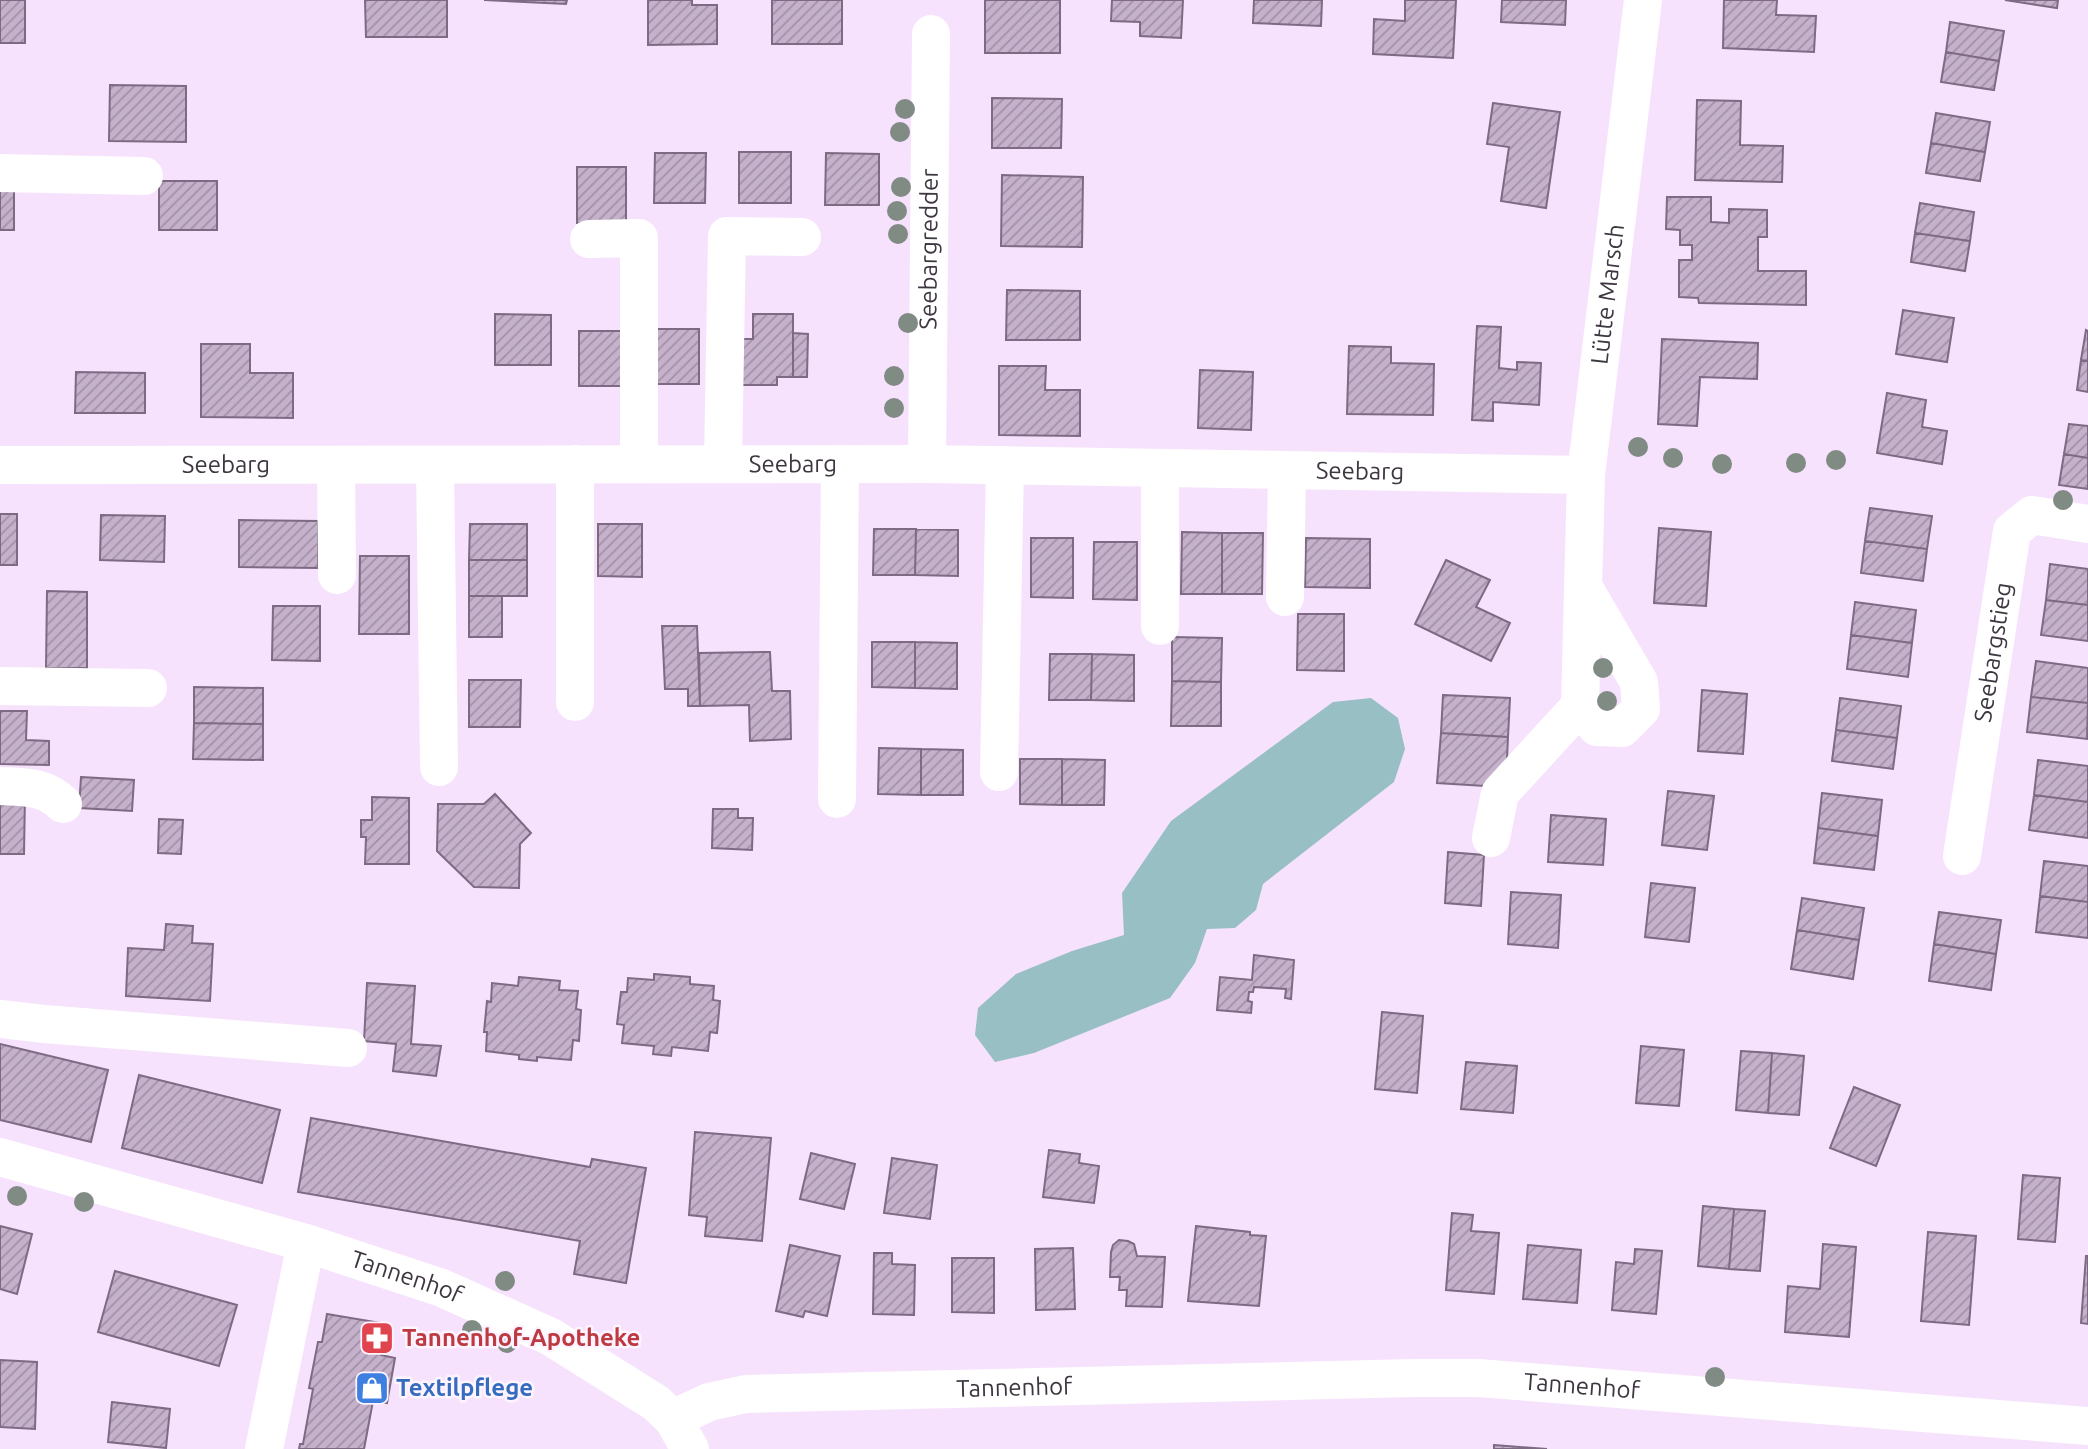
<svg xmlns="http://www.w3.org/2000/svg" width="2088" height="1449" font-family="Ubuntu,sans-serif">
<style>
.water{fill:#98bfc4}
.building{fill:url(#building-hatch);stroke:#7e6a82;stroke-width:2}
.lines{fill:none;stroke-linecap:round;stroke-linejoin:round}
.minor{stroke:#fff;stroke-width:38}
.tree{fill:#808b84}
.labels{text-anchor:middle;stroke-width:5;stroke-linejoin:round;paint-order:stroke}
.street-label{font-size:24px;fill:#3e3640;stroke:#fdf4ff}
.health-label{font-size:24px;font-weight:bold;fill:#be3a42;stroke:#fdf4ff;text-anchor:start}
.shop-label{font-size:24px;font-weight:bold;fill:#366cbe;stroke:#fdf4ff;text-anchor:start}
</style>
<defs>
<pattern id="building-hatch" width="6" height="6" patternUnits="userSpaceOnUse" patternTransform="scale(1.75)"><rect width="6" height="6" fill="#c5b1cb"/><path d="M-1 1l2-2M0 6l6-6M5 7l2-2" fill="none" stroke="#a191a6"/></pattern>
</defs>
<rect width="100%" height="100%" fill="#f7e2fd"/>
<path class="water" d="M1371 698 1398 718 1405 749 1394 782 1263 884 1256 910 1235 928 1207 929 1195 963 1170 998 1034 1053 995 1062 975 1035 978 1008 1016 974 1072 951 1124 935 1122 893 1171 821 1333 702Z"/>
<path class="building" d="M0 0H25V43H0Z
M365 0H447V37H366Z
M484 0H567L566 4Z
M648 0H692V5H717V44L648 45Z
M772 0H842V44H772Z
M985 0H1060V53H985Z
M1112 0H1183L1181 38 1140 36V22L1111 21Z
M1254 0H1322L1321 26 1253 23Z
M1405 0H1456L1453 58 1373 54 1374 19 1405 21Z
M1502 0H1566L1565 25 1501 22Z
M1724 0H1777L1776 15 1816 16 1814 52 1723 48Z
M2005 0H2058L2057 8Z
M1950 22 2004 31 1999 61 1946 52Z
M1946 52 1999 61 1994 90 1941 82Z
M110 85 186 86V142L109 141Z
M992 98 1062 99 1061 148H992Z
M1697 100 1741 101 1740 145 1783 146 1782 182 1695 180Z
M1493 103 1560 112 1546 208 1501 201 1509 147 1487 144Z
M1936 113 1990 122 1985 152 1931 143Z
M1931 143 1985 152 1980 181 1926 173Z
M739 152H791V203H739Z
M655 153H706L705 203H654Z
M826 153 879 154V205H825Z
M577 167H626V224L577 223Z
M1002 175 1083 177 1082 247 1001 246Z
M159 181H217V230H159Z
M0 191H14V230H0Z
M1667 197H1711V222L1729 223V209L1767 210V237H1758V271H1806V305L1699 303 1698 298 1679 297V260H1692V245H1680V230L1666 229Z
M1920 203 1974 212 1970 241 1915 233Z
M1915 233 1970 241 1965 271 1911 262Z
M1007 290 1080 291V340H1006Z
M1903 310 1954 318 1947 362 1896 354Z
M495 314 551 315V365H495Z
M753 314H793V377H777V385H735L736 339H753Z
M1477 326 1501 327 1499 368 1517 370V362L1541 363 1539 405 1493 402V421L1472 420Z
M657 329H699V384H657Z
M2086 330 2088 331V361L2081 360Z
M579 331H622V386H579Z
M793 333 808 334 807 377H793Z
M1662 339 1758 343 1757 379 1700 377 1697 426 1658 424Z
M201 344H250V373H293V418L201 417Z
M1349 346 1391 347V363L1434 364 1433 415 1347 414Z
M2081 360 2088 361V392L2077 390Z
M999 366H1046L1045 390H1080V436L999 435Z
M1200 370 1253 372 1251 430 1198 428Z
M76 372 145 373V413H75Z
M1887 393 1926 400 1922 427 1947 431 1942 464 1877 453Z
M2069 424 2088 426V458L2064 454Z
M2064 454 2088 458V489L2059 485Z
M1870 508 1932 516 1927 549 1865 541Z
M0 514H17V565H0Z
M101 515 165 516 164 562 100 560Z
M239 520 318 521V568L239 567Z
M470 524H527V560H469Z
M598 524H642V577L598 576Z
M1659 528 1711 532 1706 606 1654 603Z
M874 529H916L915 575H873Z
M916 529 958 530V576L915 575Z
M1182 532 1222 533V594H1181Z
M1222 533H1263L1262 594H1222Z
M1031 538H1073V598L1031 597Z
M1306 538 1370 539V588L1305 587Z
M1865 541 1927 549 1923 581 1861 573Z
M1094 542H1137V600L1093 599Z
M360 556H409V634H359Z
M469 560H527V596H469Z
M1446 560 1490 580 1476 607 1510 623 1491 661 1415 624Z
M2050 564 2088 569V605L2046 600Z
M47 591 87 592V668H46Z
M469 596H502V637H469Z
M2046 600 2088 605V641L2041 635Z
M1855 602 1916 610 1912 643 1851 635Z
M273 606H320V661L272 660Z
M1298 614H1344V671L1297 670Z
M662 626H697L700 706H688V689H665Z
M1851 635 1912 643 1908 677 1847 669Z
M1172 637 1222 638 1221 682 1172 681Z
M872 642H915V688L872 687Z
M915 642 957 643V689L915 688Z
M770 652 772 691H790L791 739 750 741 749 705 700 706 699 653Z
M1050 654H1092L1091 700H1049Z
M1092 654 1134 655V701L1091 700Z
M2036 661 2088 668V703L2031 697Z
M469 680H521L520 727H469Z
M1172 681 1221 682V726H1171Z
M194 687 263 688V724L194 723Z
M1702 690 1747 694 1743 754 1698 751Z
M1443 695 1510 698 1508 737 1441 733Z
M2031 697 2088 703 2087 739 2027 732Z
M1840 698 1901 706 1897 738 1836 730Z
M0 711H27L26 740 49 741V765L0 764Z
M194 723 263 724V760L193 759Z
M1836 730 1897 738 1893 769 1832 761Z
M1441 733 1508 737 1507 759 1485 786 1437 783Z
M879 748 921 749V795L878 794Z
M921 749 963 750V795H921Z
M1020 759H1062V805L1020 804Z
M1062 759 1105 760 1104 805H1062Z
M2038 760 2088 766V802L2034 795Z
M81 777 134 780 132 811 79 808Z
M1668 791 1714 796 1707 850 1662 845Z
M1822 793 1882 800 1878 836 1818 828Z
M495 794 531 833 520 844 519 888 474 887 437 851 438 804H484Z
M0 795H25L24 854H0Z
M2034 795 2088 802V838L2029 830Z
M372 797 409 798V864H365L366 837H361V820H372Z
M713 809H738V818H753L752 850 712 848Z
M1551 815 1606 819 1603 865 1548 862Z
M159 819 183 820 181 854 158 853Z
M1818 828 1878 836 1874 870 1814 863Z
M1448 852 1484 855 1481 906 1445 903Z
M2044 861 2088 866V902L2040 896Z
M1651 883 1695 888 1689 942 1645 937Z
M1511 892 1561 895 1558 948 1508 944Z
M2040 896 2088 902V938L2036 932Z
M1802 898 1864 908 1859 940 1797 930Z
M1939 912 2001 920 1996 954 1934 944Z
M166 924 193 926 192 943 213 944 210 1001 126 996 128 948 164 950Z
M1797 930 1859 940 1853 979 1791 969Z
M1934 944 1996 954 1991 990 1929 981Z
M1254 955 1294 960 1291 999 1285 998 1286 989 1254 987 1253 992H1249L1248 1001 1252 1002 1251 1013 1217 1010 1220 977 1252 980Z
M654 974 690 977V984L714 986 713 1000 720 1001 717 1033 710 1032 708 1051 672 1047 671 1056 653 1054 654 1046 622 1043 624 1025 617 1024 621 992H627L628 978 654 980Z
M519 977 560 981 559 990 578 991 576 1009 581 1010 579 1041 573 1040 571 1060 537 1057V1061L519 1059V1055L486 1051 487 1032H484L487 1001 491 1002 492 983 518 986Z
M367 983 415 986 411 1044 441 1046 436 1076 393 1071 396 1044 364 1041Z
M1382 1012 1423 1016 1417 1093 1375 1089Z
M0 1044 108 1070 91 1142 0 1120Z
M1641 1046 1684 1050 1679 1106 1636 1103Z
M1741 1051 1772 1053 1768 1113 1736 1110Z
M1772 1053 1804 1056 1799 1115 1768 1113Z
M1466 1062 1517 1066 1513 1113 1461 1109Z
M139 1075 280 1110 262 1183 122 1148Z
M1854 1087 1900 1105 1876 1166 1830 1148Z
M311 1118 590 1167 592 1159 646 1168 626 1283 574 1274 580 1241 298 1192Z
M695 1132 771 1138 762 1241 705 1236 707 1217 689 1215Z
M1049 1150 1080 1154 1079 1163 1099 1166 1094 1203 1043 1197Z
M811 1153 855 1164 844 1209 800 1199Z
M892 1158 937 1165 930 1219 884 1213Z
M2023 1175 2060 1178 2055 1242 2018 1239Z
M1703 1206 1734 1209 1729 1269 1698 1266Z
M1734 1209 1765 1211 1760 1271 1729 1269Z
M1452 1213 1473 1215 1471 1231 1499 1233 1494 1294 1446 1290Z
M0 1226 32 1234 17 1294 0 1289Z
M1196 1226 1250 1232V1235L1266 1236 1259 1306 1188 1301Z
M1928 1232 1976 1236 1969 1325 1921 1321Z
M1119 1240 1128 1241 1134 1244 1137 1256 1165 1257 1162 1307 1126 1306 1127 1290H1119L1120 1277H1110L1111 1252 1113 1245Z
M1823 1244 1856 1247 1849 1337 1785 1332 1788 1286 1820 1289Z
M790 1245 840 1256 827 1316 805 1311 803 1317 776 1311Z
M1528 1245 1581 1250 1577 1303 1523 1299Z
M1073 1248 1075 1309 1036 1310 1035 1249Z
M1635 1249 1662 1251 1656 1314 1612 1310 1616 1262 1634 1264Z
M874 1253H892V1264L915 1265 914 1315 873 1314Z
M2086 1256H2088V1324L2081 1323Z
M952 1258H994V1313L952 1312Z
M115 1271 237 1305 219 1366 98 1332Z
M327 1314 387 1324 381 1355 395 1358 387 1403 373 1401 364 1449H299L300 1444H303L313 1389 309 1388 318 1342H322Z
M0 1360 37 1362 35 1429 0 1427Z
M112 1402 170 1409 166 1448 108 1442Z
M1494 1445 1547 1449H1494Z"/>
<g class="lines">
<g class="minor">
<path d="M0 173 144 176"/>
<path d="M589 239 639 238V464"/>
<path d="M575 464V702"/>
<path d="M723 464 727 236 802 237"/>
<path id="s1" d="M927 464 931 34"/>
<path id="s2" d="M0 465 927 464 1586 475"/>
<path d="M336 465 337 575"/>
<path d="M435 465 439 767"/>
<path d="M1160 468V626"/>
<path id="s3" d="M1584 588 1639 682 1641 709 1622 728 1597 727 1580 706 1586 475 1643 0"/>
<path d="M1285 597 1287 470"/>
<path d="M0 686 148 688"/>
<path d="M999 772 1005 465"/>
<path d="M0 786C24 787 45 786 63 804"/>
<path d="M837 799 840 464"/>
<path d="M1491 838 1500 793 1580 706"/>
<path id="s4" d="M1962 856 2012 531 2032 515 2088 524"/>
<path d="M0 1019 44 1024 348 1048"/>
<path id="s5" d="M0 1157 306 1243 442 1288 551 1337 656 1403 673 1419 690 1449"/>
<path id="s6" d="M673 1419 709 1402 746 1394 1414 1378H1478L2088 1426"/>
<path d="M264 1449 306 1243"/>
</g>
</g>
<g class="tree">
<circle cx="905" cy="109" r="10"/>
<circle cx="900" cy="132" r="10"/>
<circle cx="901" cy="187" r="10"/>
<circle cx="897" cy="211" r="10"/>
<circle cx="898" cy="234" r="10"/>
<circle cx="908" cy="323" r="10"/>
<circle cx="894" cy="376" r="10"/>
<circle cx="894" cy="408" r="10"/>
<circle cx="1638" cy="447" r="10"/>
<circle cx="1673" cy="458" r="10"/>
<circle cx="1836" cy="460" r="10"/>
<circle cx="1796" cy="463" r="10"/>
<circle cx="1722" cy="464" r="10"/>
<circle cx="2063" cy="500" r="10"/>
<circle cx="1603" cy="668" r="10"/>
<circle cx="1607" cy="701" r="10"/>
<circle cx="17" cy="1196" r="10"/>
<circle cx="84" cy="1202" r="10"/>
<circle cx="505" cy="1281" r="10"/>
<circle cx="472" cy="1330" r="10"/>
<circle cx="507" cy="1343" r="10"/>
<circle cx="1715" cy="1377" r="10"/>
</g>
<defs>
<g id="pharmacy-square" transform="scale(1.75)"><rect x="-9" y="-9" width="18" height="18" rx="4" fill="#e0444e" stroke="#fdf4ff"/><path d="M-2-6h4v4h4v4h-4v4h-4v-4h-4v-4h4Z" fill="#fff"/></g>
<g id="shop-square" transform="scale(1.75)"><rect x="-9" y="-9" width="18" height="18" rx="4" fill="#3f7fe0" stroke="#fdf4ff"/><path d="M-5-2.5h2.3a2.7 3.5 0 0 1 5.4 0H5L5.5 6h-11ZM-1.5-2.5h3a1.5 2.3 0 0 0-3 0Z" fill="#fff"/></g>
</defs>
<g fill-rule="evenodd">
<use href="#pharmacy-square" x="377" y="1338"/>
<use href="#shop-square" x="372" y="1388"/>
</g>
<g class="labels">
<g class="street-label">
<text dy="8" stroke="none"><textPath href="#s1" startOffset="215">Seebargredder</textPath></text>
<text dy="8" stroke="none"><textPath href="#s3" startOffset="628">Lütte Marsch</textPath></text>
<text dy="8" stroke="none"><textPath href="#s2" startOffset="793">Seebarg</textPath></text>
<text dy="8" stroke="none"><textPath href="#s2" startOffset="226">Seebarg</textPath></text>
<text dy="8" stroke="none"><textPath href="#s2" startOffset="1360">Seebarg</textPath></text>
<text dy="8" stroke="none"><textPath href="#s4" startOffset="206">Seebargstieg</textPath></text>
<text dy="8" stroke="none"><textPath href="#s5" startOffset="424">Tannenhof</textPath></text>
<text dy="8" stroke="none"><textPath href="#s6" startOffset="914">Tannenhof</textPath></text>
<text dy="8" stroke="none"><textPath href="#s6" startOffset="346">Tannenhof</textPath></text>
</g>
<g class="health-label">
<text x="402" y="1346">Tannenhof-Apotheke</text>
</g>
<g class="shop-label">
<text x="396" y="1396">Textilpflege</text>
</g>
</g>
</svg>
